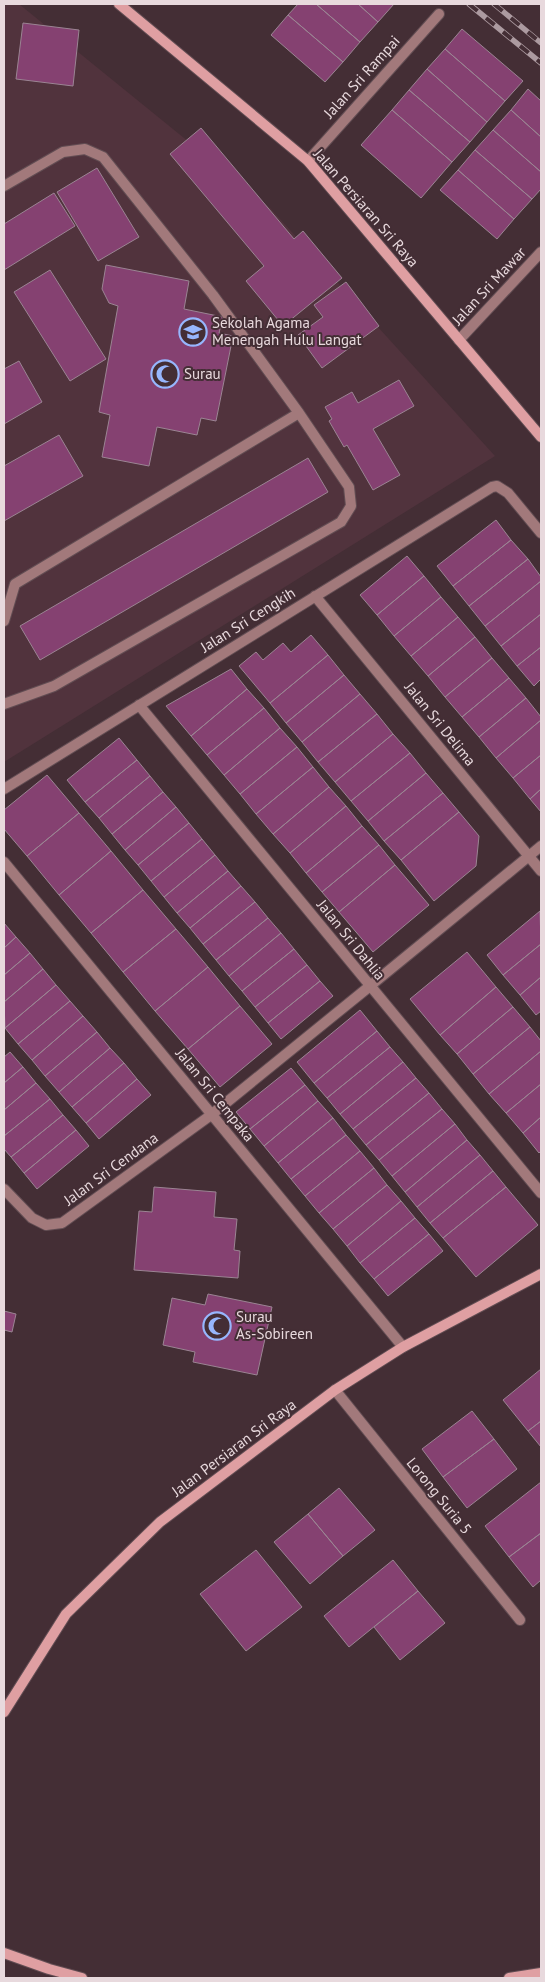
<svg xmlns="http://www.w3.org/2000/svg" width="545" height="1982" font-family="'PT Sans',sans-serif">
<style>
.built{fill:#51333d}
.building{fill:#854171;stroke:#9b8493}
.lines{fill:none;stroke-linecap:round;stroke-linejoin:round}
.lane-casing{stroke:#624d53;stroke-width:12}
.street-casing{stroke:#624d53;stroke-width:12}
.secondary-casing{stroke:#624d53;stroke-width:12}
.lane{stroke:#a2797b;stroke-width:10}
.street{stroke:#a2797b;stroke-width:10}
.secondary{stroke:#df9fa2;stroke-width:10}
.rail-casing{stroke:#ac9aa0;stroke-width:5.5}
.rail{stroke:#442e35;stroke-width:4;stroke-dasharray:11;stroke-linecap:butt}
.labels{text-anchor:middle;stroke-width:4;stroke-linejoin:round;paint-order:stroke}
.street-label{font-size:15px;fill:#e8d9dd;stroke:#442e35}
.poi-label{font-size:15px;fill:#e8d9dd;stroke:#442e35;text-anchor:start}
</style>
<rect width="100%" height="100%" fill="#442e35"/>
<path class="built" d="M4 4H19L270 208 495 456 4 762Z"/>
<path class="building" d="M298 4H316L360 42 343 62 288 15Z
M316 4H358L378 22 360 42Z
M358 4H394L378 22Z
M288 15 343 62 325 82 271 35Z
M23 23 79 30 73 86 16 79Z
M462 29 523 81 505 101 445 49Z
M445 49 505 101 487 122 427 69Z
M427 69 487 122 470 142 409 90Z
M528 89 541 101V137L511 110Z
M409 90 470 142 452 162 392 110Z
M392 110 452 162 421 198 361 145Z
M511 110 541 137V172L493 130Z
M201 128 294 239 303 231 342 278 283 326 246 281 264 266 170 154Z
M493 130 541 172V189L532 199 475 150Z
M475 150 532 199 514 219 458 170Z
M97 168 139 237 98 261 57 192Z
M458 170 514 219 497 239 440 190Z
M54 193 75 226 4 270V224Z
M106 265 189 281 184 309 223 317 219 333 233 336 216 421 201 418 197 435 157 427 149 466 102 457 110 415 99 412 118 306 109 303 102 289Z
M50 270 106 359 70 381 14 292Z
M346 282 379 326 322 368 298 335 323 317 314 305Z
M19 361 42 402 4 424V369Z
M399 380 414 406 373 429 400 475 373 490 347 445 344 447 329 421 332 419 325 407 352 392 358 403Z
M59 435 83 476 4 521V466Z
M308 458 328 492 40 660 20 626Z
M496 520 511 540 453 586 437 566Z
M511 540 528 559 469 606 453 586Z
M407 556 424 576 377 615 360 595Z
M528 559 541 577V581L485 626 469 606Z
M424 576 441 597 394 636 377 615Z
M541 581V614L501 646 485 626Z
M441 597 458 617 411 656 394 636Z
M541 614V647L517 666 501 646Z
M458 617 475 637 428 676 411 656Z
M311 635 328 655 270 703 239 666 256 652 263 660 283 643 291 652Z
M475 637 492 658 445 697 428 676Z
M541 647V679L534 686 517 666Z
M328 655 344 675 286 723 270 703Z
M492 658 509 678 462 717 445 697Z
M231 669 247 689 191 736 166 706Z
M344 675 360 694 302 742 286 723Z
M509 678 526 698 479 737 462 717Z
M247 689 264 708 207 755 191 736Z
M360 694 377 714 318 762 302 742Z
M526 698 541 717V720L496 758 479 737Z
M264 708 280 728 224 775 207 755Z
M377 714 393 734 335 782 318 762Z
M541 720V755L513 778 496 758Z
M280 728 297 747 240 794 224 775Z
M393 734 410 753 351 801 335 782Z
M119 738 137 760 85 802 67 780Z
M297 747 313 767 256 814 240 794Z
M410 753 426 773 368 821 351 801Z
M541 755V789L530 799 513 778Z
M137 760 150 776 99 818 85 802Z
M313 767 329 787 273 834 256 814Z
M426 773 443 793 384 841 368 821Z
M47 775 79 813 27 856 4 829V810Z
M150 776 163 792 112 834 99 818Z
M329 787 346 806 290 853 273 834Z
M541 789V812L530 799Z
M163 792 176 807 125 850 112 834Z
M443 793 459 812 401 860 384 841Z
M346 806 362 826 306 873 290 853Z
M176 807 189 823 138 865 125 850Z
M459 812 479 836 476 866 434 901 401 860Z
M79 813 111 851 59 895 27 856Z
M189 823 202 839 151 881 138 865Z
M362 826 379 845 322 892 306 873Z
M202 839 215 855 164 897 151 881Z
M379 845 395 865 339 912 322 892Z
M111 851 143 890 91 933 59 895Z
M215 855 228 871 177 913 164 897Z
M395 865 429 905 373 952 339 912Z
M228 871 241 886 190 928 177 913Z
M241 886 255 902 203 944 190 928Z
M143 890 176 929 123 972 91 933Z
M255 902 268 918 216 960 203 944Z
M540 911 541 944 503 975 487 955Z
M268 918 281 933 229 976 216 960Z
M4 923 16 937 4 948Z
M176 929 208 967 155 1011 123 972Z
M281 933 294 949 242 991 229 976Z
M16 937 30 953 4 975V948Z
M541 944V977L520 995 503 975Z
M294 949 307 965 255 1007 242 991Z
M467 952 496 987 440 1035 410 999Z
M30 953 43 969 4 1002V975Z
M307 965 320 981 268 1023 255 1007Z
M208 967 240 1006 188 1049 155 1011Z
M43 969 56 985 5 1028 4 1002Z
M541 977V1011L536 1015 520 995Z
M320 981 333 996 281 1039 268 1023Z
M56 985 70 1001 18 1044 5 1028Z
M496 987 513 1007 457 1054 440 1035Z
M70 1001 83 1016 32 1060 18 1044Z
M240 1006 272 1044 220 1087 188 1049Z
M513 1007 530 1027 473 1074 457 1054Z
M360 1010 377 1031 314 1083 297 1062Z
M83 1016 97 1032 45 1076 32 1060Z
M530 1027 541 1041V1051L489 1094 473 1074Z
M377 1031 390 1047 327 1098 314 1083Z
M97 1032 110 1048 59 1092 45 1076Z
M390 1047 403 1062 340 1114 327 1098Z
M110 1048 124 1063 72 1107 59 1092Z
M541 1051V1084L506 1113 489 1094Z
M10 1052 23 1067 4 1083V1057Z
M403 1062 416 1078 353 1129 340 1114Z
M124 1063 137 1079 86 1123 72 1107Z
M23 1067 36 1083 4 1110V1083Z
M291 1068 305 1085 250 1129 236 1112Z
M416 1078 429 1093 366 1145 353 1129Z
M137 1079 151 1095 99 1139 86 1123Z
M36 1083 50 1099 4 1136V1110Z
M541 1084V1117L523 1133 506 1113Z
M305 1085 318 1101 264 1146 250 1129Z
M429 1093 442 1109 379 1160 366 1145Z
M50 1099 63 1115 11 1157 4 1149V1136Z
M318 1101 333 1118 278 1163 264 1146Z
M442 1109 455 1124 392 1176 379 1160Z
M63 1115 76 1130 24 1173 11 1157Z
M541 1117V1151L539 1153 523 1133Z
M333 1118 346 1135 291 1179 278 1163Z
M455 1124 467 1140 405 1192 392 1176Z
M76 1130 89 1146 37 1189 24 1173Z
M346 1135 360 1151 305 1196 291 1179Z
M467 1140 480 1155 417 1207 405 1192Z
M360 1151 374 1168 319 1213 305 1196Z
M480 1155 493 1171 430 1223 417 1207Z
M374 1168 387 1185 333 1229 319 1213Z
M493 1171 506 1187 443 1238 430 1223Z
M387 1185 401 1201 347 1246 333 1229Z
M154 1187 216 1192 214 1217 237 1219 234 1250 240 1251 238 1278 134 1270 139 1211 152 1212Z
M506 1187 538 1225 476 1277 443 1238Z
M401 1201 415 1218 360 1263 347 1246Z
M415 1218 429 1234 374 1279 360 1263Z
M429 1234 443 1251 388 1296 374 1279Z
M208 1294 272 1307 257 1375 193 1362 195 1352 163 1345 172 1298 205 1305Z
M4 1311 16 1314 12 1332 4 1330Z
M541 1369V1421L528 1431 503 1400Z
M472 1411 494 1439 443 1477 422 1449Z
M541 1421V1447L528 1431Z
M494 1439 517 1469 467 1508 443 1477Z
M541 1482V1533L509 1557 485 1526Z
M339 1488 375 1530 343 1556 308 1514Z
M308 1514 343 1556 310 1584 274 1542Z
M541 1533V1580L533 1587 509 1557Z
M256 1550 302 1607 246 1651 200 1594Z
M393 1560 418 1591 349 1647 324 1616Z
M418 1591 445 1623 400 1660 374 1627Z"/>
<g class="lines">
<g class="lane-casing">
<path id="lane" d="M4 186 63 152 85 149 103 157 213 295 299 413 349 487 351 506 341 522 54 686 4 704
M4 621 15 584 299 413
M529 856 541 846
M211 1115 370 986"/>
</g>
<g class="street-casing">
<path id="street" d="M308 161 439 14
M459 340 541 252
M315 596 541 871
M139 705 541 1193
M4 789 492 487 497 486 508 493 541 533
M4 862 403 1347
M370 986 529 856
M4 1189 32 1218 46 1225 62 1223 211 1115
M335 1390 520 1620"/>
</g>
<g class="secondary-casing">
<path id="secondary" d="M119 4 308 161 541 437
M4 1712 66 1614 160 1522 335 1390 403 1347 541 1274
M4 1953 49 1969 82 1978
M509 1978 541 1973"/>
</g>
<use href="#lane" class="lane"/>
<use href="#street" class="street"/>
<use href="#secondary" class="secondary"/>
<g class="rail-casing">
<path id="rail" d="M469 4 541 63
M494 4 541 43"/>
</g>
<use href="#rail" class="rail"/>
</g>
<defs>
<g id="school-ring" transform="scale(1.4375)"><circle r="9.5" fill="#442e35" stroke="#97b6fd" stroke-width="1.5"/><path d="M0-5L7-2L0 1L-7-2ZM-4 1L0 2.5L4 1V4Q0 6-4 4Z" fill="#97b6fd"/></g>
<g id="mosque-ring" transform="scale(1.4375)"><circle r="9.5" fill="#442e35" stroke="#97b6fd" stroke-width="1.5"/><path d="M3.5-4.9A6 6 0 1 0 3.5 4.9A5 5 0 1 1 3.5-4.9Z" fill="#97b6fd"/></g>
</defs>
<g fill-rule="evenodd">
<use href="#school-ring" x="193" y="332"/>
<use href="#mosque-ring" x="165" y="374"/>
<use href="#mosque-ring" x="217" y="1326"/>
</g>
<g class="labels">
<g class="street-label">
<text transform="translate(362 77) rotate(-48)" y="5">Jalan Sri Rampai</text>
<text transform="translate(366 208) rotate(49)" y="5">Jalan Persiaran Sri Raya</text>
<text transform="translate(489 286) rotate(-47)" y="5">Jalan Sri Mawar</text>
<text transform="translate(248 620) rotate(-32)" y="5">Jalan Sri Cengkih</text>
<text transform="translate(440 724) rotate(51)" y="5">Jalan Sri Delima</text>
<text transform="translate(351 940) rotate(51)" y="5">Jalan Sri Dahlia</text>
<text transform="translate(215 1095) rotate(51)" y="5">Jalan Sri Cempaka</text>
<text transform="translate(111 1169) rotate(-36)" y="5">Jalan Sri Cendana</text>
<text transform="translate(234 1448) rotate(-37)" y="5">Jalan Persiaran Sri Raya</text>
<text transform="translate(439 1496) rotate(51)" y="5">Lorong Suria 5</text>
</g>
<g class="poi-label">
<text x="212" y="328">Sekolah Agama<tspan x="212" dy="17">Menengah Hulu Langat</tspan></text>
<text x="184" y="379">Surau</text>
<text x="236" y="1322">Surau<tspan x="236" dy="17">As-Sobireen</tspan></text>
</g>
</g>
<rect width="545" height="1982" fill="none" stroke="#e8d9dd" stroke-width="10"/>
</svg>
